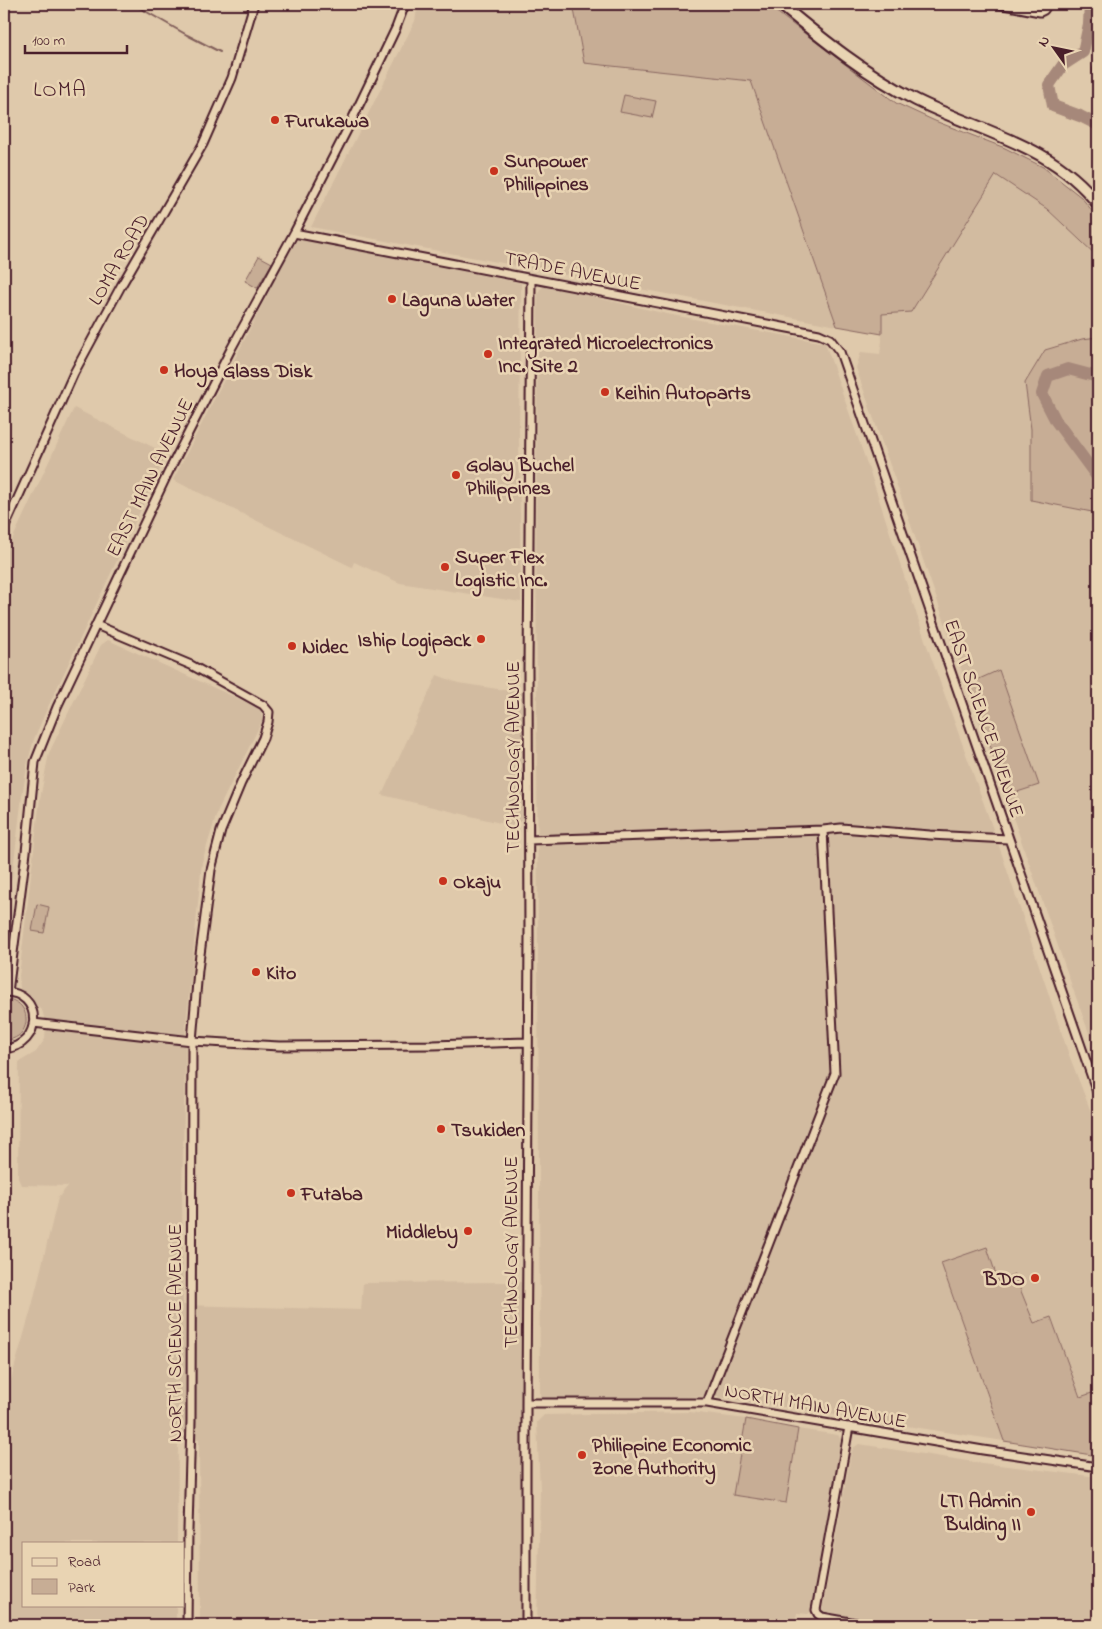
<svg xmlns="http://www.w3.org/2000/svg" width="1102" height="1629" font-family="'Indie Flower',sans-serif">
<style>
.built{fill:#d2bba0}
.green{fill:#c7ad95;stroke:#886660}
.lines{fill:none;stroke-linecap:round;stroke-linejoin:round}
.stream{stroke:#815e5a;stroke-width:2}
.river{stroke:#a6887a;stroke-width:12}
.street-casing{stroke:#4a1f2b;stroke-width:11}
.secondary-casing{stroke:#4a1f2b;stroke-width:14}
.street{stroke:#e9d4b3;stroke-width:7}
.secondary{stroke:#e9d4b3;stroke-width:10}
.poi-dot{fill:#c8321e;stroke:#e9d4b3;stroke-width:2}
.labels{text-anchor:middle;stroke-width:5;stroke-linejoin:round;paint-order:stroke}
.poi-label{font-size:20px;font-weight:bold;fill:#4a1f2b;stroke:#e9d4b3;text-anchor:start}
.street-label{font-size:20px;fill:#4a1f2b;stroke:#e9d4b3}
.quarter-label{font-size:22px;letter-spacing:1px;fill:#4a1f2b;stroke:#e9d4b3}
</style>
<rect width="100%" height="100%" fill="#dfc9ab"/>
<filter id="ink" filterUnits="userSpaceOnUse"><feTurbulence type="fractalNoise" baseFrequency=".02" numOctaves="2"/><feDisplacementMap in="SourceGraphic" scale="10" xChannelSelector="R" yChannelSelector="G"/><feConvolveMatrix kernelMatrix="1 2 1 2 8 2 1 2 1" color-interpolation-filters="sRGB"/></filter>
<g filter="url(#ink)">
<path class="built" d="M418 4H573L584 63 751 81 837 326 311 227 415 21Z
M996 175 1047 209 1098 257V337L1082 339 1045 350 1025 383 1031 429V500L1092 512 1098 518V1058L1073 989 856 368 861 352 880 354 882 341 881 314 911 312Z
M298 238 521 283 519 430 521 602 400 583 354 562 352 567 173 480 282 266Z
M546 286 667 314 825 343 875 487 926 643 998 843 1069 1055 1098 1130V1391L1080 1397 1051 1318 1034 1323 1014 1274 998 1281 987 1248 941 1263 1004 1441 712 1396 547 1402 540 1397 536 510 538 294 540 289Z
M74 408 167 454 47 709 34 739 28 761 22 796 12 878 9 883 7 900 8 904 4 945V557Z
M108 640 250 704 259 709 262 714V721L218 810 202 862 186 1025 182 1188 183 1305 361 1310 363 1283 522 1282 521 1625H200L199 1440 178 1439 177 1543H24V1605H176V1625H4V1404L32 1306 58 1198 68 1186 21 1185 18 1178 19 1062 36 1052 45 1039 46 1024 42 1010 20 989 19 976 40 799 49 753 101 645Z
M437 675 458 683 524 693 525 818 513 826 382 795Z
M690 1412 746 1419 733 1495 786 1503 798 1429 838 1435 844 1444 814 1609 808 1614 797 1613 796 1618 831 1625H537L540 1490 537 1422 544 1415Z
M859 1444 974 1462 1098 1477V1625H891L822 1611 851 1454 853 1448Z"/>
<path class="green" d="M573 4H766L896 103 935 121 1005 148 1043 167 1081 197 1098 218V257L1047 209 996 175 911 312 882 314V334L837 326 751 81 584 63Z
M624 95 656 101 652 118 620 112Z
M259 256 272 263 257 288 245 281Z
M1098 337V518L1092 512 1031 500V429L1025 383 1045 350 1082 339Z
M999 670 1039 785 1008 795 968 684Z
M37 904 49 907 44 933 32 931Z
M4 999C34 999 33 1041 4 1040Z
M987 1247 998 1281 1014 1274 1034 1323 1051 1317 1080 1397 1098 1391V1456L1004 1441 941 1263Z
M746 1419 798 1429 786 1503 733 1495Z"/>
<g class="lines">
<path class="stream" d="M133 4 187 35 220 52"/>
<path class="river" d="M1090 4 1089 24 1083 52 1063 65 1049 85 1053 106 1080 116 1098 125
M1098 377 1068 369 1048 376 1042 394 1056 421 1098 478"/>
<g class="street-casing">
<path id="street" d="M998 4 1040 12 1044 10 1048 4
M1098 69V72
M294 233 819 334 830 339 840 352 1098 1095
M4 529 74 373 121 286 203 144 232 78 254 4
M96 625 191 665 263 705 269 712 268 722 263 738 241 783 221 831 211 870 198 970 192 1041 191 1421 188 1530 187 1625
M823 830 841 828 930 835 1008 839
M529 840 823 830 835 1073 707 1403
M8 992 26 852 35 762 57 707 168 473 231 349 294 233 348 128 396 28 405 4
M33 1023 192 1041 279 1046 433 1045 527 1042
M4 1049C44 1046 43 991 4 992
M526 1403H707L983 1450 1098 1467
M849 1427 816 1610 818 1614 822 1617 867 1625
M526 1625V1403L529 936 528 669 531 279"/>
</g>
<g class="secondary-casing">
<path id="secondary" d="M780 4C822 39 867 75 916 100 980 132 1052 144 1098 204"/>
</g>
<use href="#street" class="street"/>
<use href="#secondary" class="secondary"/>
</g>
</g>
<g class="poi-dot">
<circle cx="275" cy="120" r="5"/>
<circle cx="494" cy="171" r="5"/>
<circle cx="392" cy="299" r="5"/>
<circle cx="488" cy="354" r="5"/>
<circle cx="164" cy="370" r="5"/>
<circle cx="605" cy="392" r="5"/>
<circle cx="456" cy="475" r="5"/>
<circle cx="445" cy="567" r="5"/>
<circle cx="481" cy="639" r="5"/>
<circle cx="292" cy="646" r="5"/>
<circle cx="443" cy="881" r="5"/>
<circle cx="256" cy="972" r="5"/>
<circle cx="441" cy="1129" r="5"/>
<circle cx="291" cy="1193" r="5"/>
<circle cx="468" cy="1231" r="5"/>
<circle cx="1035" cy="1278" r="5"/>
<circle cx="582" cy="1455" r="5"/>
<circle cx="1031" cy="1512" r="5"/>
</g>
<g class="labels">
<g class="poi-label">
<text x="285" y="127">Furukawa</text>
<text x="504" y="167">Sunpower<tspan x="504" dy="23">Philippines</tspan></text>
<text x="402" y="306">Laguna Water</text>
<text x="498" y="349">Integrated Microelectronics<tspan x="498" dy="23">Inc. Site 2</tspan></text>
<text x="174" y="377">Hoya Glass Disk</text>
<text x="615" y="399">Keihin Autoparts</text>
<text x="466" y="471">Golay Buchel<tspan x="466" dy="23">Philippines</tspan></text>
<text x="455" y="563">Super Flex<tspan x="455" dy="23">Logistic Inc.</tspan></text>
<text x="471" y="646" text-anchor="end">Iship Logipack</text>
<text x="302" y="653">Nidec</text>
<text x="453" y="888">Okaju</text>
<text x="266" y="979">Kito</text>
<text x="451" y="1136">Tsukiden</text>
<text x="301" y="1200">Futaba</text>
<text x="458" y="1238" text-anchor="end">Middleby</text>
<text x="1025" y="1285" text-anchor="end">BDO</text>
<text x="592" y="1451">Philippine Economic<tspan x="592" dy="23">Zone Authority</tspan></text>
<text x="1021" y="1507" text-anchor="end">LTI Admin<tspan x="1021" dy="23">Bulding II</tspan></text>
</g>
<g class="street-label">
<text transform="translate(118 259) rotate(-60)" y="7">LOMA ROAD</text>
<text transform="translate(573 270) rotate(11)" y="7">TRADE AVENUE</text>
<text transform="translate(149 477) rotate(-64)" y="7">EAST MAIN AVENUE</text>
<text transform="translate(985 718) rotate(71)" y="7">EAST SCIENCE AVENUE</text>
<text transform="translate(512 757) rotate(-90)" y="7">TECHNOLOGY AVENUE</text>
<text transform="translate(510 1252) rotate(-90)" y="7">TECHNOLOGY AVENUE</text>
<text transform="translate(174 1333) rotate(-90)" y="7">NORTH SCIENCE AVENUE</text>
<text transform="translate(816 1405) rotate(10)" y="7">NORTH MAIN AVENUE</text>
</g>
<g class="quarter-label">
<text x="60" y="96">LOMA</text>
</g>
</g>
<rect width="1102" height="1629" fill="none" stroke="#e9d4b3" stroke-width="20"/>
<rect x="10" y="10" width="1082" height="1609" fill="none" stroke="#4a1f2b" stroke-width="2" filter="url(#ink)"/>
<rect x="22" y="1542" width="162" height="65" fill="#e9d4b3" stroke="#a98c7d"/>
<rect x="32" y="1558" width="25" height="8" fill="#e9d4b3" stroke="#a98c7d"/>
<text x="68" y="1566" font-size="15" fill="#4a1f2b">Road</text>
<rect x="32" y="1579" width="25" height="15" fill="#c7ad95" stroke="#a98c7d"/>
<text x="68" y="1592" font-size="15" fill="#4a1f2b">Park</text>
<g transform="translate(1054 48) rotate(303)" stroke="#e9d4b3" stroke-width="4" paint-order="stroke">
<path d="M0-4L9 19L0 12L-9 19Z" fill="#4a1f2b"/>
<text y="-8" font-size="14" font-weight="bold" text-anchor="middle" fill="#4a1f2b">N</text>
</g>
<path d="M25 45v8h102v-8" fill="none" stroke="#4a1f2b" stroke-width="2.5"/>
<text x="32" y="45" font-size="15" fill="#4a1f2b" stroke="#e9d4b3" stroke-width="4" paint-order="stroke">100 m</text>
</svg>
